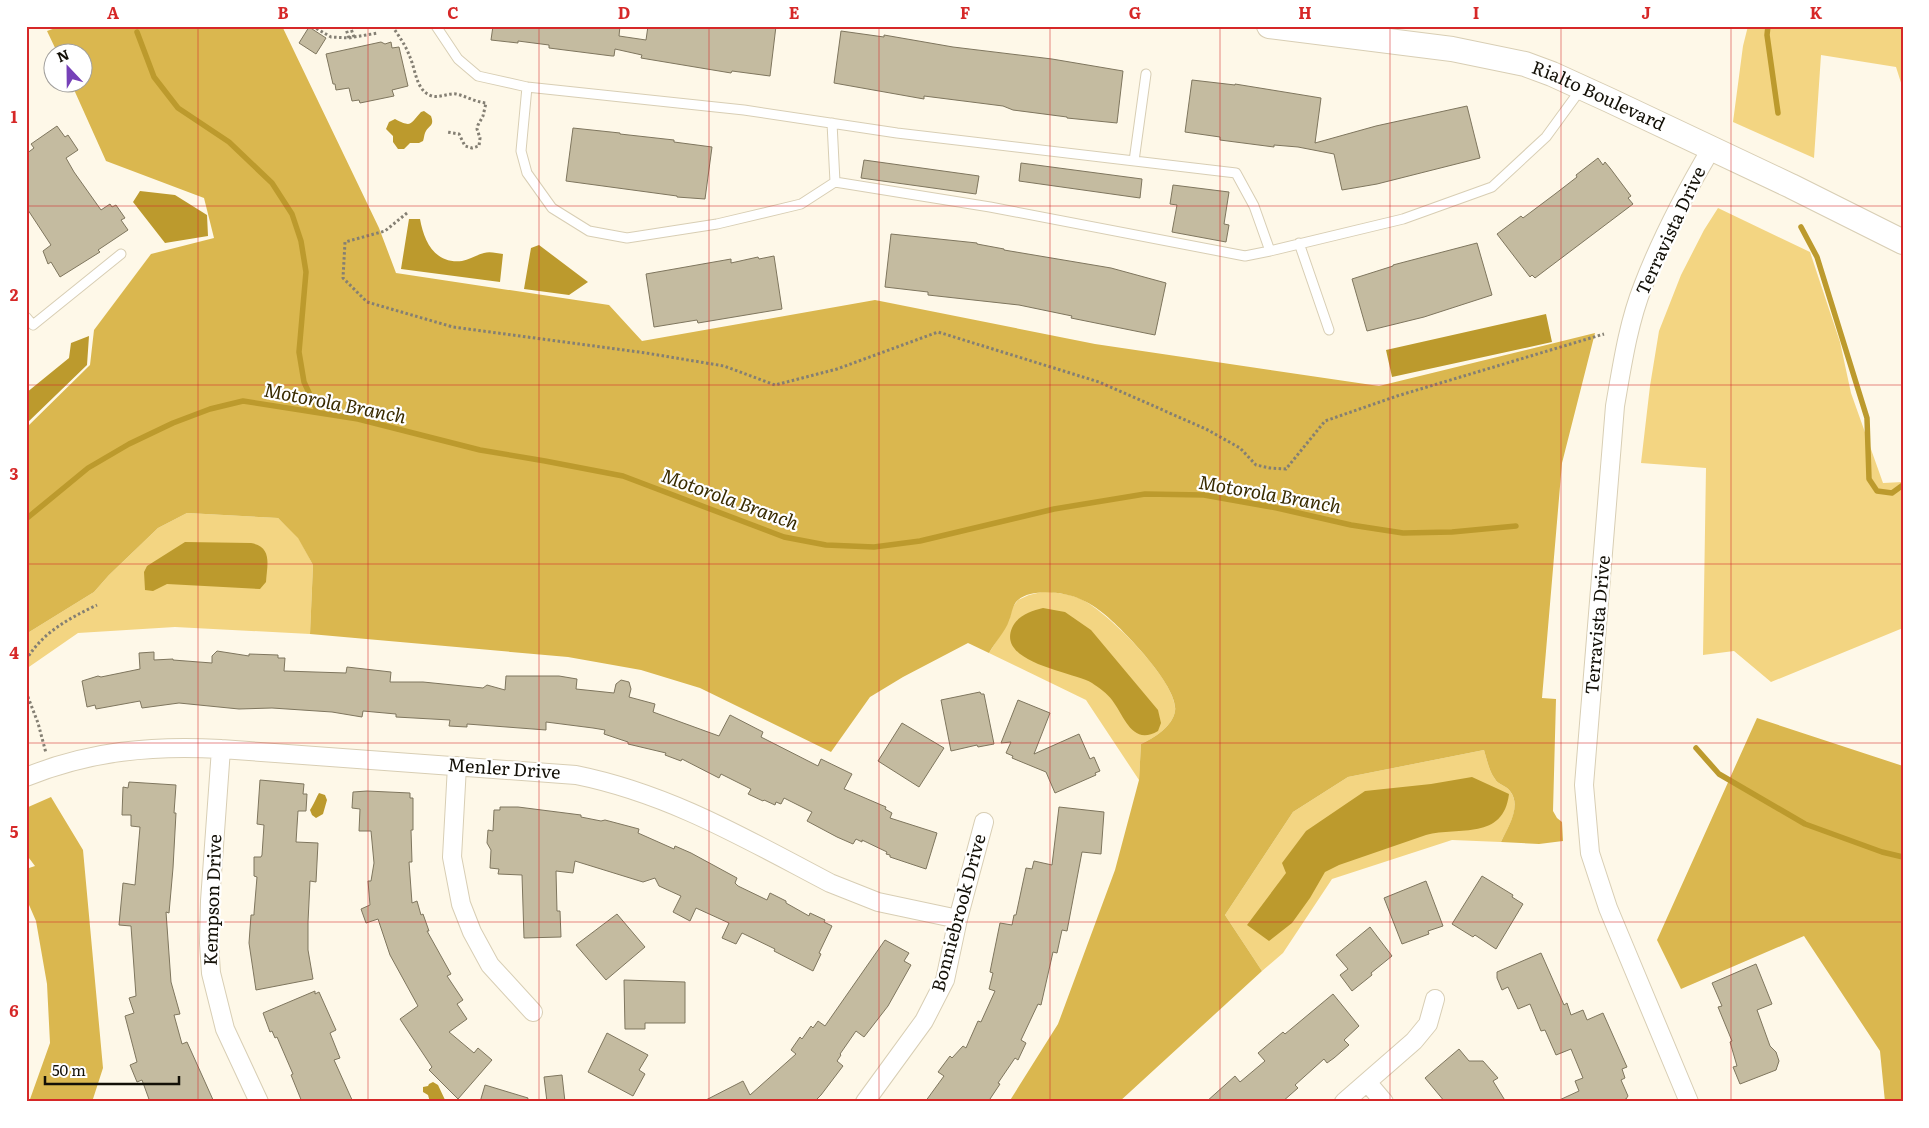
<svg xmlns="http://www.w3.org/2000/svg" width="1929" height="1128" font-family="Literata,serif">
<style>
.green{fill:#f3d582}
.forest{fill:#dab74f}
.water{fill:#bc9a2d}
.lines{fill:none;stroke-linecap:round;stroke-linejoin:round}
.stream{stroke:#bc9a2d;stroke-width:5.5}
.building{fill:#c4bba0;stroke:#7f765e}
.lane-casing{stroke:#d8ceb4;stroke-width:11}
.street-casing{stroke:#d8ceb4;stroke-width:20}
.secondary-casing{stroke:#d8ceb4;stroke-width:26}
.path{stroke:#847f73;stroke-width:3;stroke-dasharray:2.5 2.5;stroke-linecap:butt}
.lane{stroke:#fff;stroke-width:9}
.street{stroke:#fff;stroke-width:18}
.secondary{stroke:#fff;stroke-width:24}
.grid{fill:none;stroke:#d62828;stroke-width:1;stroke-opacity:0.55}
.labels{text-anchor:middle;stroke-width:4.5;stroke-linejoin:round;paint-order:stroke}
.street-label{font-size:18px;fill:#131007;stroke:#fff}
.water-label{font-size:19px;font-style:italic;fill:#392b00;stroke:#fff}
.neatline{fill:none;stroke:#d62828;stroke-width:2}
.grid-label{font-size:16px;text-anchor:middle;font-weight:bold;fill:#d62828}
</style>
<rect width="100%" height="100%" fill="#fef8e8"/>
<path class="green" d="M1748 26H1903V89L1896 67 1821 55 1814 158 1733 122 1743 46Z
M1718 208 1810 252 1840 342 1851 393 1883 483 1903 482V628L1771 682 1734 651 1703 655 1706 468 1641 463 1650 386 1659 331 1681 275 1704 230Z
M187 513 278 518 298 537 313 565 310 634 175 627 78 633 26 669V634L94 592 109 575 158 528Z
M1046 591C1056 593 1069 594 1079 598 1105 609 1179 682 1175 711 1173 726 1154 738 1141 744L1139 780 1086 700 989 653 1009 621 1012 608 1018 600 1029 595Z
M1484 750C1487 760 1489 771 1495 779 1498 785 1506 785 1510 791 1522 807 1508 827 1501 842L1452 840 1332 879 1283 953 1262 971 1225 915 1293 812 1348 777Z"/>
<path class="forest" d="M61 26H282L379 228 396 273 609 305 642 341 875 300 1095 344 1379 386 1595 333 1562 463 1542 698 1556 699 1553 811 1557 818 1562 822 1563 841 1539 844 1501 842C1508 827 1522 806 1510 791 1506 785 1498 785 1495 779 1489 771 1487 760 1484 750L1348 777 1293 812 1225 915 1262 971 1119 1102H1009L1058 1024 1115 870 1139 780 1141 744C1154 738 1173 726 1175 711 1179 688 1128 635 1111 620 1103 612 1090 603 1080 599 1065 592 1032 588 1018 600 1012 605 1012 614 1009 621 1005 632 995 642 989 653L968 643 903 677 870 697 831 752 700 688 641 670 568 657 310 634 313 565 298 538 278 518 187 513 158 528 109 575 94 592 26 634V428L90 365 94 330 151 254 214 238 204 198 106 161 71 83 82 82V52H57L47 31Z
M1757 718 1903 766V1102H1885L1880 1051 1804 936 1681 989 1657 940Z
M51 797 83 850 103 1068 92 1102H29L50 1043 47 984 36 921 26 898V869L35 866 26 854V808Z"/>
<path class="water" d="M424 111 431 116C435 127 428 125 425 133 424 136 424 138 423 141L419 143H410L404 149H398L393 142V136L386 129 389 122 395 119C412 128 410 124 421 112Z
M140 191 175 195 207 215 208 236 165 243 133 202Z
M409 219H420C424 241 434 264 462 261 469 260 476 255 484 253 489 251 497 253 503 254L500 282 401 269Z
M539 245 588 282 569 295 524 289 531 248Z
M1546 314 1552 342 1392 377 1386 350Z
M89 336 87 365 26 424V393L69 358 71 343Z
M185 542 251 543C273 547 267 565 266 582L260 589 167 584 153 591 145 590 144 572 147 566Z
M1043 608 1065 612 1091 630 1158 710 1161 723 1158 731C1132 746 1125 717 1112 700 1108 694 1098 687 1092 683 1073 672 997 663 1012 628 1018 615 1031 611 1043 608Z
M1472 777 1509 794C1503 841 1460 826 1426 835L1339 865 1325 872 1310 898 1292 923 1269 941 1247 925 1286 873 1282 863 1306 831 1365 791 1431 784Z
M319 793 325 795 327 800 323 814 316 818 312 815 310 810C313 806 317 796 319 793Z
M433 1082 438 1085 446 1102H430L428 1095 423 1092V1087L428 1086 429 1084Z"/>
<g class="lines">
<path class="stream" d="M1768 26 1767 35 1778 113
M137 32 154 77 178 108 229 142 272 183 292 214 301 241 306 272 299 352 304 382 318 412
M1801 227 1817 257 1867 418 1869 479 1877 491 1892 493 1903 485
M26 519 88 468 129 444 173 423 210 409 243 401 358 419 480 450 545 461 623 476 784 537 826 545 874 547 920 541 1054 509 1145 494 1204 495 1277 508 1351 525 1403 533 1452 532 1516 526
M1696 748 1719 774 1805 824 1882 852 1903 857"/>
</g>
<path class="building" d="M493 26H620L619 36 646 40 648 26H776L770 76 732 71 731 73 641 58 642 55 615 49 614 56H612L549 48V45L518 41V43L491 40Z
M309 27 326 38 316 54 299 43Z
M841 31 884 37V35L953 47 1052 59 1123 71 1117 123 1067 118V117L1013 110 1003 106 924 96V99L834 83Z
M381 42 385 44 391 42 392 48 399 47 408 86 392 90 394 96 360 103 359 100 352 101 349 88 336 90 335 84H333L326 54Z
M1192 80 1235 85V84L1321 98 1315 143 1376 126 1467 106 1480 158 1377 184 1342 190 1334 154 1298 147 1274 145V147L1220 140V137L1185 132Z
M57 126 65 137 68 135 78 150 66 158 74 172 101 210 110 204 112 207 116 205 125 218 121 220 128 230 98 250 100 252 60 277 51 262 48 264 43 251 51 245 26 207V154L34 148 31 144Z
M573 128 620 133V134L674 140V142L712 147 705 199 677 197V196L566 181Z
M1598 158 1603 165 1605 162 1610 168 1631 196 1628 198 1633 204 1535 278 1532 275 1530 277 1497 234 1521 216 1523 218 1555 194 1577 177 1576 175Z
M864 160 979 176 976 194 861 178Z
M1021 163 1142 179 1140 198 1019 181Z
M1173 185 1229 192 1224 224 1229 225 1226 242 1172 232 1177 205 1170 204Z
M891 234 977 243V244L1004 249V250L1111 268 1166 283 1155 335 1071 318 1072 316 1019 305 928 295V292L885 287Z
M1477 243 1492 295 1424 317 1367 331 1352 279 1393 266V265Z
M774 256 782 309 698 323 697 320 654 327 646 274 731 259V263L758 257 759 259Z
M217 651 249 656V654L278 655V658H285L284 671 346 673 347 667 391 672 390 682H423L483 688 487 685 505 690 506 676H559L577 679 576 689 614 693 616 684 621 680 629 682 631 689 629 697 655 704 653 712 719 736 730 715 763 732 761 737 818 766 821 759 852 774 844 789 886 807 885 809 892 813 890 818 937 833 926 869 890 857V855L886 854 887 852 862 840V842L856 839 853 844 837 837 807 821 812 812 784 798 781 804 776 802 775 805 764 800 763 801 748 794 751 789 721 774 719 778 682 759 681 761 665 755 666 753 628 744V742L604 734 605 730 593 728 546 722V730L467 724V727L449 726 450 720 396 717V714L363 711 362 717 332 712 272 708 239 709 179 703 142 708 140 701 96 709 95 705 87 707 82 681 98 676 101 677 140 669 139 653 154 652V660L173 659V660L212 663V656Z
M980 692 981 694H984L994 744 978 747 977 745 951 751 941 700Z
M1018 700 1050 713 1034 754 1079 734 1090 759 1094 757 1100 771 1095 773 1096 775 1055 793 1046 772 1012 758 1013 756 1006 753 1011 742 1001 743Z
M902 723 944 748 919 787 878 761Z
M260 780 304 784 303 794H307L306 811H298L296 842 318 843 316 882 310 881 308 922V950L313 979 256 990 249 943 251 915H254V913L257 877 254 876V857H261L262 855 264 825 257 824Z
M129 782 176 785 174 813H176L173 868 169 913 166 912 171 982 180 1014 174 1015 182 1044 187 1042 214 1102H150L142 1080 137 1082 130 1065 137 1062 125 1016 134 1013 129 998 136 996 131 926 119 925 123 883 135 885 140 827 131 826V815H122L123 787 128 788Z
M367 791 410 793V798H413V830H411L412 862H409L412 903 417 901 421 915 423 914 429 931H427L451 974 447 976 463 1000 457 1004 467 1019 449 1032 474 1053 478 1048 492 1060 458 1099 429 1070 432 1067 400 1019 418 1006 390 955 378 919 366 923 361 909 370 905 368 881H371L374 863 371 831H359L360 809 352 808 353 792Z
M500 807H518L581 815V817L601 821 605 820 639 829 638 833 674 849 675 846 691 853 737 878 735 883 738 886 767 900 770 893 786 901V903L809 916 810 913 825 920 824 922 832 926 819 953 821 954 813 971 774 951 775 949 742 933 736 944 722 938 729 923 696 908 690 921 673 912 681 896 659 886 655 878 643 882 575 861 573 873 556 871 557 911H560L561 937 524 938 522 875 498 874 499 869 490 868 491 850 487 843 488 830 493 831 494 810H500Z
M1059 807 1104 812 1101 854 1082 852 1067 931 1062 930 1057 953 1053 952 1041 1005 1038 1004 1021 1040 1026 1043 1018 1060 1015 1058 998 1083 1000 1084 988 1102H925L944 1076 938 1072 950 1056 952 1058 963 1046 966 1048 978 1021 981 1022 995 991 989 989 993 973 990 972 1000 923 1012 925 1014 915H1016L1026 868 1032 869 1034 861 1052 865Z
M1482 876 1513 895 1512 897 1523 904 1496 949 1475 935 1473 937 1452 924Z
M1426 881 1443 926 1428 931 1429 934 1402 944 1384 898Z
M617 914 645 947 606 980 576 945Z
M1370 927 1392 956 1371 973 1372 975 1352 991 1340 975 1348 969 1336 955Z
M885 940 909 953 904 961 911 965 888 1006 864 1037 856 1031 840 1054 841 1055 837 1061 843 1066 821 1095 814 1102H702L743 1081 750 1095 796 1054 791 1050 800 1037 802 1039 811 1026 813 1028 818 1021 825 1026Z
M1541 953 1564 1005 1567 1003 1571 1015 1583 1010 1587 1020 1603 1013 1627 1067 1622 1069 1625 1078 1621 1080 1628 1096 1626 1099 1619 1102H1555L1579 1091 1575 1081 1583 1078 1571 1049 1556 1055 1545 1030 1541 1031 1530 1004 1518 1009 1508 987 1502 990 1497 978V972Z
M1756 964 1772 1004 1757 1010 1770 1046 1776 1052 1779 1061 1776 1070 1740 1084 1733 1067 1737 1066 1730 1042 1732 1041 1718 1007 1722 1006 1712 983Z
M624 980 685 982V1023H645V1029H625Z
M315 991V994L319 992 336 1030 330 1033 340 1058 334 1060 353 1102H302L291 1075 293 1074 277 1037 275 1038 272 1031 270 1032 263 1013Z
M1333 994 1359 1026 1344 1040 1349 1045 1334 1058 1327 1063 1324 1059 1295 1085 1298 1088 1282 1102H1206L1235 1076 1240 1082 1265 1061 1258 1053 1283 1032 1285 1034Z
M607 1033 648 1055 639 1070 645 1074 633 1096 588 1072Z
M1459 1049 1469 1061H1483L1498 1078 1493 1081 1506 1102H1445L1425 1078Z
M562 1075 565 1102H547L544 1077Z
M485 1085 528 1098 527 1102H480Z"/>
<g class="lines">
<g class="lane-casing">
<path id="lane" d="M436 26 458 59 478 76 527 87 744 110 897 133 1236 173 1254 206 1270 251 1403 219 1492 187 1546 137 1581 89
M527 87 521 151 527 173 552 208 589 231 627 238 717 224 801 204 835 182 832 123
M1134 161 1146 74
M835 182 990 207 1245 256 1270 251
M1299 243 1329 330
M26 317 33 325 121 254"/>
</g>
<g class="street-casing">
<path id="street" d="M221 749 210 901 209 943 211 973 225 1029 259 1102
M457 766 452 857 461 904 472 932 490 965 533 1012
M26 777C90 751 153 745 221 749L576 775C670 794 746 839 830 883L878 902 958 919
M1367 1082 1384 1102
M865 1102 924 1021 945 980 958 919 984 822
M1344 1102 1414 1041 1428 1024 1435 999
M1689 1102 1608 908 1590 853 1584 785 1615 406C1622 366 1628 324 1643 286 1661 239 1685 193 1711 149"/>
</g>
<g class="secondary-casing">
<g id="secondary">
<path id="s1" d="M1269 26 1452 49 1525 64 1552 74 1609 100 1791 186 1903 242"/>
</g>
</g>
<path class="path" d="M312 26 331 37 349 38 345 26
M392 26C399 36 406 46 410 57 416 71 416 91 432 96 440 98 448 93 456 94 466 96 475 102 486 103L483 116 478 125 477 129 480 138 479 146 472 148 465 146 459 134 447 132
M354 37 378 33
M349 38 354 37 350 26
M407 213 385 231 345 242 343 278 367 302 453 327 646 353 724 366 775 385 837 369 938 332 1099 382 1206 429 1240 448 1256 465 1270 468 1286 469 1325 421 1397 396 1604 334
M26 660C43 632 68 619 97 605
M26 692 38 723 46 753"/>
<use href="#lane" class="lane"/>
<use href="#street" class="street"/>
<use href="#secondary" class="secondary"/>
</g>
<path class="grid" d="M198 26V1102M368 26V1102M539 26V1102M709 26V1102M879 26V1102M1050 26V1102M1220 26V1102M1390 26V1102M1561 26V1102M1731 26V1102M26 206H1903M26 385H1903M26 564H1903M26 743H1903M26 922H1903"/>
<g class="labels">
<g class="street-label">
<text dy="6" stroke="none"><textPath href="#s1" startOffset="339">Rialto Boulevard</textPath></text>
<text transform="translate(1671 231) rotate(-65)" y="6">Terravista Drive</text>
<text transform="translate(1598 625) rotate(-85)" y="6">Terravista Drive</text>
<text transform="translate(504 769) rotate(4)" y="6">Menler Drive</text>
<text transform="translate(213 900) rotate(-88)" y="6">Kempson Drive</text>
<text transform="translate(959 913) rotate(-75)" y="6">Bonniebrook Drive</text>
</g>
<g class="water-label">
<text transform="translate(335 403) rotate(11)" y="7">Motorola Branch</text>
<text transform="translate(1270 494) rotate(10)" y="7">Motorola Branch</text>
<text transform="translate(730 499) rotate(20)" y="7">Motorola Branch</text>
</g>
</g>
<rect width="1929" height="1128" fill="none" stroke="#ffffff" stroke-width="55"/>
<g transform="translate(68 68) rotate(338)"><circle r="24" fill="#ffffff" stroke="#a19f9c"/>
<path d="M0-4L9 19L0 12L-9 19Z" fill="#7641b8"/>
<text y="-8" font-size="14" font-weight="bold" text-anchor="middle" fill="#131007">N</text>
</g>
<path d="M45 1076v8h134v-8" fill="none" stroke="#131007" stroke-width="2.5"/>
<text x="52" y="1076" font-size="15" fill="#131007" stroke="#ffffff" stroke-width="4" paint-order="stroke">50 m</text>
<rect x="28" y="28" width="1874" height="1072" class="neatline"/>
<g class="grid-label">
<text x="113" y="19">A</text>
<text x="283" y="19">B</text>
<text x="453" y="19">C</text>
<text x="624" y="19">D</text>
<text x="794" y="19">E</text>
<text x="965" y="19">F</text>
<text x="1135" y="19">G</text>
<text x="1305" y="19">H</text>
<text x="1476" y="19">I</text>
<text x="1646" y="19">J</text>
<text x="1816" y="19">K</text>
<text x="14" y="123">1</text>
<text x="14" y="301">2</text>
<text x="14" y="480">3</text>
<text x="14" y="659">4</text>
<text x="14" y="838">5</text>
<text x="14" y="1017">6</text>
</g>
</svg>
